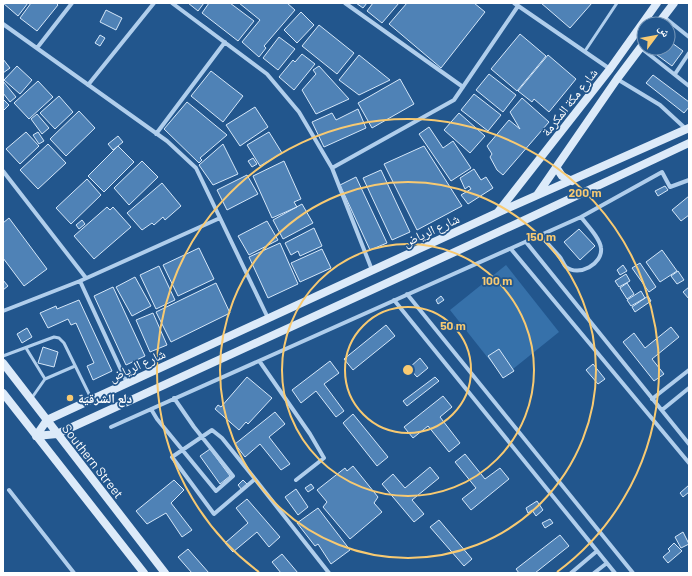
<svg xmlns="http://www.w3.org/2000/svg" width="692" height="576" font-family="Barlow,'Noto Naskh Arabic',sans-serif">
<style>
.green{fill:#3671aa}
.building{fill:#4f82b6;stroke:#d5e7f9}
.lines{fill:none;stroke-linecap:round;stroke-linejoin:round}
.lane{stroke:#b0ceec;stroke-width:3}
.street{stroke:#b0ceec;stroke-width:4}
.secondary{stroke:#dceaf9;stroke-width:8}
.ring{fill:none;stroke:#f8ca72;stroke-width:2}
.poi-dot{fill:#f8ca72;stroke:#22568d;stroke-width:1.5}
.labels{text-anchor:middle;stroke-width:3.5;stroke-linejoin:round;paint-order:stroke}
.street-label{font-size:13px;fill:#fff;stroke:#22568d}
.poi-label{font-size:13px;font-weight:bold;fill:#fff;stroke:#22568d;text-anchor:start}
.centre{fill:#f8ca72;stroke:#22568d;stroke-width:2}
.ring-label{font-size:12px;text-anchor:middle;font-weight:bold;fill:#f8ca72;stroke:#22568d;stroke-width:3.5;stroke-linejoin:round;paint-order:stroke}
</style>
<rect width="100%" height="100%" fill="#22568d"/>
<path class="green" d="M506 265 559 332 503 377 450 310Z"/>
<path class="building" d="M3 3H28L18 16Z
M31 3H56L58 5 37 31 20 18Z
M188 3H204L198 11Z
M209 3H230L254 21 238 41 202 13Z
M239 3H287L295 10 264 46 266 48 259 57 242 42 260 20Z
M356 3H367L363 8Z
M373 3H399L382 23 367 11Z
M407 3H474L485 12 441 68 389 24Z
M541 3H592L570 28Z
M106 10 122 18 116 30 100 22Z
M301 12 314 25 297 43 284 30Z
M319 25 354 53 337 74 302 46Z
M520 34 546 56 517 91 491 69Z
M100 35 105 38 100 46 95 43Z
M279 37 295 49 278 70 263 58Z
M668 40 683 51 672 66 657 55 662 48H668Z
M302 54 315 64 294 90 279 77 293 60 295 62Z
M359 55 390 80 359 95 339 80Z
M548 55 576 79 549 112 534 99 532 102 518 91Z
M3 59 10 68 3 73Z
M17 66 32 80 20 94 4 80Z
M319 66 349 99 316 114 302 90 316 74 313 70Z
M211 71 243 96 223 122 191 96Z
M489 74 516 95 503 112 476 90Z
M653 75 689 102V107L684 113 646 83Z
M400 79 414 104 372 128 358 103Z
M3 81 16 97 10 102 3 93Z
M38 81 53 97 29 119 14 103Z
M474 94 501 115 488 131 461 110Z
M59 96 73 112 55 129 40 113Z
M522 98 549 122 503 175 497 170 490 157 492 154 487 146 509 120 520 129 510 112Z
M3 99 9 105 3 111Z
M187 102 227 135 200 158 202 160 199 163 164 129Z
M255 107 268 127 240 146 226 125Z
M358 109 366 128 324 147 312 122 332 113 336 120Z
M79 111 95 128 66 156 50 139Z
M459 113 485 136 470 153 444 130Z
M37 114 49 128 42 134 31 119Z
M429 127 443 148 453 141 471 168 451 181 419 134Z
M26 132 39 146 20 164 6 149Z
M38 132 44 141 39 144 33 135Z
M269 132 282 153 260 166 247 145Z
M118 136 123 142 113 150 108 144Z
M48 144 66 163 38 189 20 170Z
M223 144 238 174 213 185 199 165Z
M118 146 134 162 104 192 88 176Z
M424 146 462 206 417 230 384 164Z
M253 158 257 164 252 167 248 161Z
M142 161 158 177 129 205 114 188Z
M284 161 301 199 294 202 297 207 272 218 253 176Z
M474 169 481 180 486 177 493 188 468 204 461 195 471 189 469 186 465 189 460 178Z
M381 170 410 232 392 240 363 178Z
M247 175 258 194 227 210 217 190Z
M356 177 387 243 370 250 340 185Z
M87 179 101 195 71 224 56 208Z
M162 183 181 206 165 220 163 217 154 225 152 223 142 230 127 213Z
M665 186 668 190 658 196 655 191Z
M689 196V215L681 221 672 210Z
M302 204 313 223 283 239 273 220Z
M107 207 110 210 113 207 131 227 94 259 74 236Z
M9 218 47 269 24 286 3 258V223Z
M82 220 85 224 79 229 76 225Z
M267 221 278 240 249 255 238 236Z
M314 228 322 246 300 256 298 251 291 255 285 243Z
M579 229 595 246 580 260 564 242Z
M280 243 298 284 268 298 249 257Z
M199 248 214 279 178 296 163 265Z
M322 249 331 268 300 282 291 263Z
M662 250 677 271 660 282 646 262Z
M640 263 656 287 649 292 632 268Z
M623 265 627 271 620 275 617 270Z
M159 266 175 300 156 309 140 275Z
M678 271 684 280 677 284 671 276Z
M626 274 630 281 619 287 615 281Z
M135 277 151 306 132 316 116 287Z
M3 280 8 286 3 290Z
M216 283 230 313 171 342 156 312Z
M627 283 634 294 627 299 620 288Z
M113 287 145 356 126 365 94 296Z
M689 287V299L683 292Z
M641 291 645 298 631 306 627 300Z
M441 296 444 300 438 304 436 300Z
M648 296 651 301 635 312 632 307Z
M79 300 112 371 93 380 87 366 94 363 76 323 71 325 68 319 48 328 40 313 56 306 57 309Z
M153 313 167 345 150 352 136 320Z
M386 325 395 336 353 370 344 359Z
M671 327 679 337 652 359 664 374 654 381 623 342 634 333 645 348Z
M27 328 32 337 22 343 17 334Z
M43 347 58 352 54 367 38 363Z
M499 349 514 371 503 378 488 356Z
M420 358 428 368 417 377 409 368Z
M330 361 339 373 324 384 344 411 336 417 316 391 301 403 292 390Z
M593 364 605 379 598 384 586 370Z
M247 377 272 398 248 424 246 422 239 430 215 409 218 405 221 407Z
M435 377 439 381 407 406 403 401Z
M443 396 452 407 440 417 460 443 449 452 428 426 413 438 404 427Z
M275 412 285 424 269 437 290 464 281 470 260 444 245 457 235 444Z
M353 414 388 457 377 466 343 423Z
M210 449 230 476 220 484 200 456Z
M465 454 485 479 500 468 509 479 471 510 462 499 476 488 455 462Z
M353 466 378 497 374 503 382 512 350 539 323 507 327 502 317 490 345 468 347 471Z
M430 467 439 478 412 500 424 514 414 522 382 484 393 474 405 488Z
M174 480 184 490 171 503 192 530 182 537 166 513 147 524 136 511Z
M243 480 248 485 242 490 238 485Z
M311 484 314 488 308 492 305 488Z
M689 485V492L683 497 680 493Z
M296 489 308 507 298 515 285 497Z
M247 499 280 537 269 547 257 532 233 552 225 543 248 523 236 508Z
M537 501 543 510 536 516 532 510 528 513 526 508Z
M318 508 350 550 331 564 318 544 315 546 297 523Z
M550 519 553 523 545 528 542 523Z
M439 520 472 559 464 566 430 527Z
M683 532 689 544 681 548 675 537Z
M560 535 569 546 535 573H519L516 569Z
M674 543 682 551 668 563 663 557 670 551 668 549Z
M188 549 209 573H192L178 557Z
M282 554 298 573H281L272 562Z"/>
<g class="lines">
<path class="lane" d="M585 51 617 3
M26 348 45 379
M3 356 54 337 59 338 64 343 91 398
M31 399 45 379 75 366"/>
<path class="street" d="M172 3 267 74 299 112 332 168 372 270
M345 3 463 87
M514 3 610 69
M664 17 689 37
M3 24 167 141 196 168 268 318
M37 48 72 3
M641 48 689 86
M675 74 689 53
M617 79 660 105 686 129
M88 85 154 3
M156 134 225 42
M332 168 454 100 518 6
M3 171 86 278
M541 236C547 243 553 249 559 256 562 259 563 264 566 267 579 277 603 264 601 248 600 238 587 225 581 217
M526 242 689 444
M511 249 689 463
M80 281 127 383
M407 294 633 573
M394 300 615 573
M3 311 80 281 220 218
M260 362 310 434 324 458 296 480
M652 399 689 370
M151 409 157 419 216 491 233 476 194 427 174 398
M662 410 689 388
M111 427 581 217 662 172 670 187 689 180
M212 430 222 438 255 479 214 514 172 457Z
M255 479 329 573
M9 490 74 573
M571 573 597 551
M594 573 607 563"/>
<path class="secondary" d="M658 24 674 3
M556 167 562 176 572 181
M537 195 617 79 644 43
M498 212 610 69 657 3
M3 363 165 573
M3 393 144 573
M36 436 47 420 497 213 689 128
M36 436 57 434 529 218 689 143"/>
</g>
<g class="ring">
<circle cx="408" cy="370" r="63"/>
<circle cx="408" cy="370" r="126"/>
<circle cx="408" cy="370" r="188"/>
<path d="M259 572A251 251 0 1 1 557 572"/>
</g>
<circle class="poi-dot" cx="70" cy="398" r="4"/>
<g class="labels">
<g class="street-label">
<text transform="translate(569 102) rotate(-52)" y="5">شارع مكة المكرمة</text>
<text transform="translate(431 230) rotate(-25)" y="5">شارع الرياض</text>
<text transform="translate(137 365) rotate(-25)" y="5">شارع الرياض</text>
<text transform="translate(93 461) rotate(52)" y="5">Southern Street</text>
</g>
<g class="poi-label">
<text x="78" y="403">دلع الشرقية</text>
</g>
</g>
<circle cx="408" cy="370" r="6" class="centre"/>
<g class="ring-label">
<text x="585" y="197">200 m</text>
<text x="541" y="241">150 m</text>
<text x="497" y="285">100 m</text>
<text x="453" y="330">50 m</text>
</g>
<rect width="692" height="576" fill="none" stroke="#ffffff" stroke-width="8"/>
<g transform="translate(656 36) rotate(58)"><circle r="19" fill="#22568d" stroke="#7a9abb"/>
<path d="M0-3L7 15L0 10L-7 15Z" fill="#f8ca72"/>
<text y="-6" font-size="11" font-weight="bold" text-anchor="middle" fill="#ffffff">ش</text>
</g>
</svg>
